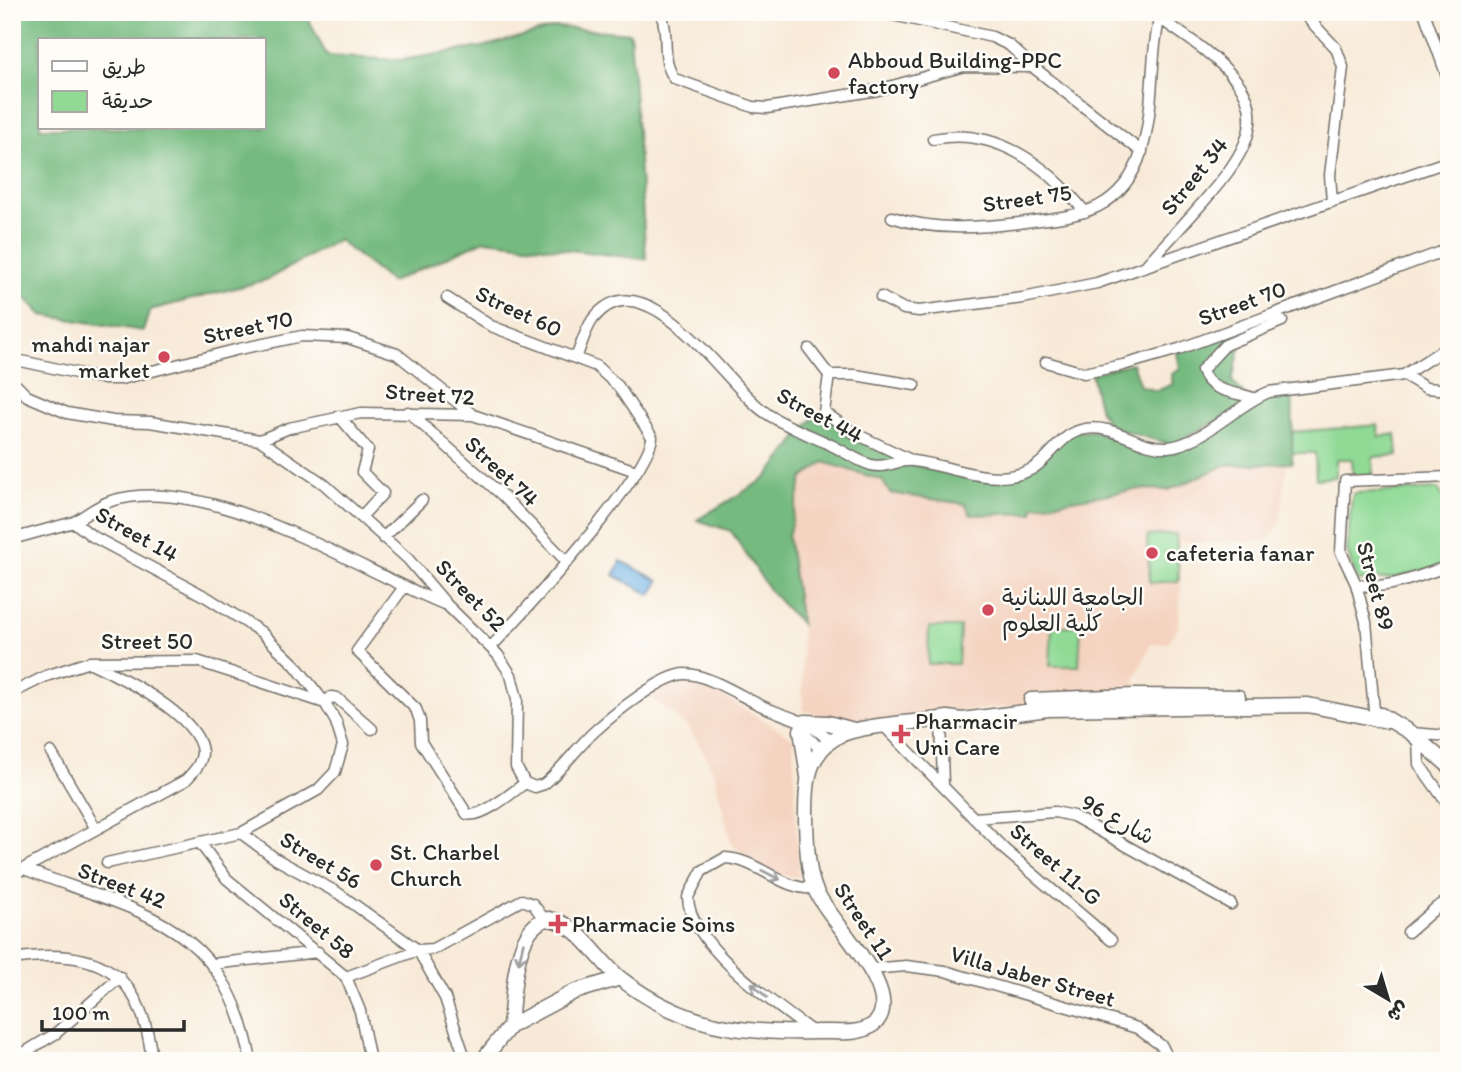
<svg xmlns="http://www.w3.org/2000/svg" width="1461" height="1073" font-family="Itim,'Playpen Sans Arabic',sans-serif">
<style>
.built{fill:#f4d3c0}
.green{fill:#90da96;stroke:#5e8260;stroke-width:2}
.forest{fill:#74ba7f;stroke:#507255;stroke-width:2;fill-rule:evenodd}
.water{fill:#71b3e6;stroke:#4e6f88;stroke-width:2}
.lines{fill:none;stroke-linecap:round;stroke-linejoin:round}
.minor-casing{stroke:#736e68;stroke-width:13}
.tertiary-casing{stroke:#736e68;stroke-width:17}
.minor{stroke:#fff;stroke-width:10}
.tertiary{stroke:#fff;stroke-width:14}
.oneway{stroke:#a0a0a0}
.poi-dot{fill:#d1495b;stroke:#fdfcf7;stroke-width:2.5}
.labels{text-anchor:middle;stroke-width:5;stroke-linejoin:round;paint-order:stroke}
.poi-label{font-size:23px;fill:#2b2b2b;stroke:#fdfcf7;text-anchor:start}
.street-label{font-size:23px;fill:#2b2b2b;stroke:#fdfcf7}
</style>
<rect width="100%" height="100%" fill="#fdfcf7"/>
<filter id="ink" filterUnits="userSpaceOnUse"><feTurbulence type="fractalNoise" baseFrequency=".0143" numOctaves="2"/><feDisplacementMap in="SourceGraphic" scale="14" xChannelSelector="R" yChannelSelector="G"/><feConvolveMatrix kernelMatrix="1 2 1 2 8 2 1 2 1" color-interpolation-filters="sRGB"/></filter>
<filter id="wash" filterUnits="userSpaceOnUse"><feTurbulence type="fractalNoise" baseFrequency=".00686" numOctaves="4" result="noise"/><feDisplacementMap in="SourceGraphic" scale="28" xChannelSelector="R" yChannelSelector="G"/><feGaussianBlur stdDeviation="1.57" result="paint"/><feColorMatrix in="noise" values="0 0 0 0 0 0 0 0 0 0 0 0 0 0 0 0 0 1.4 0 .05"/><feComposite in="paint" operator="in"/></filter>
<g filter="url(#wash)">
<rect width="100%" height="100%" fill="#f8ead8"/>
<path class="built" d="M825 462 882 480 890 493 1033 512V506L1140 489 1169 490 1226 465 1287 463 1280 525 1268 541 1179 543 1181 590 1178 628 1168 643 1151 644 1136 676 1135 696 961 711 859 731 803 710 801 624 788 536 803 478Z
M687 680 711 689 793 738 799 877 775 876 731 844 714 772 690 729 652 698 671 684Z"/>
<path class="green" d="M1378 425 1379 437 1396 434 1398 455 1373 457V475L1353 476 1352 459H1336V477L1316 479 1315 453H1292V432Z
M1438 489 1449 507V564L1395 578 1358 581 1347 551 1352 497 1355 493Z
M1176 534 1179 581 1150 583 1147 536Z
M1052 626H1081L1079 666H1050Z
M929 627H960L958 664H928Z"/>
<path class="forest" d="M12 12H305L327 56 400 60 482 47 557 27 630 33 646 259 485 240 391 282 338 240 266 280 150 310 143 331 42 315 12 284ZM40 40H264V128H40Z
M1246 324 1232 381 1247 398 1293 388 1292 463 1226 465 1169 490 1140 489 1034 506 1033 513 971 515 965 504 890 493 882 480 824 462 803 478 788 536 801 624 770 591 731 531 697 520 766 478 817 413 912 465 999 477 1040 459 1065 432 1094 431 1173 453 1230 422V414L1172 445 1110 427 1100 411 1091 374 1132 363 1140 386 1157 391 1173 384 1171 375 1180 368 1177 352Z"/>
<path class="water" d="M621 561 659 581 651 595 614 575Z"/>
</g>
<g filter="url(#ink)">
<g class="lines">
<g class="minor-casing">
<path id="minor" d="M660 12C671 34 659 59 675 79L753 107 767 108 878 90 964 66 1033 67 1142 152
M879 12 992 37 1009 45 1033 67
M1302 12 1336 48 1343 67 1330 175 1332 202
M1424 12 1449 82
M933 139C995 126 1047 165 1085 212
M892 217C933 231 977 228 1019 223 1044 219 1073 218 1097 207 1153 179 1149 107 1154 54 1155 40 1158 26 1160 12
M1147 264C1166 243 1186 222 1205 200 1234 166 1272 123 1235 79 1215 55 1185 36 1159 18
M881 297 904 309 919 311 1023 298 1097 283 1449 161
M447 298 491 326 596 366 618 386 652 437C650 474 522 614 492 646
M809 349 829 375
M576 358C581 346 585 330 593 319 646 252 727 388 766 413 786 427 811 435 833 446 845 452 858 461 871 465 885 469 899 459 913 461 951 465 994 489 1032 469 1051 458 1059 436 1081 430 1112 421 1138 449 1168 447 1201 445 1237 404 1269 392L1404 375 1449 346
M12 359 104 379H121L239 349 302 336 348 338 397 354 473 415
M1046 362 1084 373 1123 365 1179 349 1449 249
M1404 375 1426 388 1449 390
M12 381 27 396 67 413 113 421 150 422 260 440 324 484 408 559 447 605 498 655 511 675 517 699 516 767 525 783 535 787 544 784C563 769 577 747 596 730 614 714 663 674 686 674 706 674 741 696 760 705 784 717 811 720 830 742
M1253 398C1235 392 1208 392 1202 370L1225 345 1282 321
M408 412 503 496 567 562
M339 416 368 450 362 472 383 493 361 517
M260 440 289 428 361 413 473 415 636 471
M911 460 854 433 824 412 829 375H855L915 385
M383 538 422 500
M12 539 74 522
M1356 584C1386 592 1420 575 1449 566
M404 587 357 651 416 709 420 721 421 742 467 814C481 819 513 792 525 783
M12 693 46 676 89 662 197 661 325 703
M325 703 331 697 337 698 372 729
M941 719 943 785
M1375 721 1366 622 1356 584 1341 552 1345 481 1449 477
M885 727 1005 850 1111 940
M801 730 821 750
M1411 733 1449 736
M1418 739 1419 764 1449 806
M51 752 96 829
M974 818 1055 812 1073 816 1231 904
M241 833 276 859 338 893 418 950 445 998 466 1061
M200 843 227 879 346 977 360 1011 370 1061
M107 863 241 833 318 790 335 772 343 745 336 722 325 703 295 665 261 632 208 598 92 536 74 522C86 515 98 505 111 501 207 471 355 568 444 604
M24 869C138 913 225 919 251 1061
M12 875 186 780C193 772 202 764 202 752 199 715 119 676 89 662
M1408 932 1437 907 1449 900
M12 959C99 946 143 972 152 1061
M212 964 318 952
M871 969 906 966 945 971 1075 1009 1137 1028 1162 1046 1169 1061
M346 977 418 950 433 949 522 900 533 904 544 919
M813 1032C777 1006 688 944 688 897L702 871 725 858C758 859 782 891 814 888
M12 1060 55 1034 120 977"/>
</g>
<g class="tertiary-casing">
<path id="tertiary" d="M1031 700 1135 696 1238 697
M1381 715 1411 733 1449 766
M805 722 828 723 854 730
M801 730 808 777
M510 1026C513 997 514 923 549 919 579 923 599 962 621 979 684 1027 740 1034 816 1032 835 1031 863 1037 877 1021 903 988 828 921 815 889 805 866 803 791 811 768 816 754 826 743 838 736 864 724 918 723 948 718L962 720 1048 709 1308 705 1387 721
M482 1061 510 1026 574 992 620 978"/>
</g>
<use href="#minor" class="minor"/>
<use href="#tertiary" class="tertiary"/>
</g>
<defs><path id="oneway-shaft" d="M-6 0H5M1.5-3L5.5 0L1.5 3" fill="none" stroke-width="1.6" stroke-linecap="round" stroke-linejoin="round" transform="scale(1.75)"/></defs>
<g class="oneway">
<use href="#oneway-shaft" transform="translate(771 875) rotate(27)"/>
<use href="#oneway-shaft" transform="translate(521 953) rotate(103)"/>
<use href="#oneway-shaft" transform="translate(759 990) rotate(-137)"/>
</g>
</g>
<g class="poi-dot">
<circle cx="834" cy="73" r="7"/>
<circle cx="164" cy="357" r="7"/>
<circle cx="1152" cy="553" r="7"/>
<circle cx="988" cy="610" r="7"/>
<path d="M897.5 723.5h7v7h7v7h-7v7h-7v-7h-7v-7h7z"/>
<circle cx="376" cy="865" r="7"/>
<path d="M554.5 913.5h7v7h7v7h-7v7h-7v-7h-7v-7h7z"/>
</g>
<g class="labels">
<g class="poi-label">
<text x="848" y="68">Abboud Building-PPC<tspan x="848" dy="26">factory</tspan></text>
<text x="150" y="352" text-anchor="end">mahdi najar<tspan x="150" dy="26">market</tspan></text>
<text x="1166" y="561">cafeteria fanar</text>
<text x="1002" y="605">الجامعة اللبنانية<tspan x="1002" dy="26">كلّية العلوم</tspan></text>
<text x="915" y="729">Pharmacir<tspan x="915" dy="26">Uni Care</tspan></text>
<text x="390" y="860">St. Charbel<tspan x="390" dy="26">Church</tspan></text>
<text x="572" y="932">Pharmacie Soins</text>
</g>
<g class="street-label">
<text transform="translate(1194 176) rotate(-51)" y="8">Street 34</text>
<text transform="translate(1027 198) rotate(-8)" y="8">Street 75</text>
<text transform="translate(1242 303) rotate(-20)" y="8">Street 70</text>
<text transform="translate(519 311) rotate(25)" y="8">Street 60</text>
<text transform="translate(248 327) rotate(-12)" y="8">Street 70</text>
<text transform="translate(430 394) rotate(4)" y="8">Street 72</text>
<text transform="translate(820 415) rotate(28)" y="8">Street 44</text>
<text transform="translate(502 471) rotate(43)" y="8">Street 74</text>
<text transform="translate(137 534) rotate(29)" y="8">Street 14</text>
<text transform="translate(1376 586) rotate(75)" y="8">Street 89</text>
<text transform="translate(471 595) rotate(46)" y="8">Street 52</text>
<text x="147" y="649">Street 50</text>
<text transform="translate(1118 819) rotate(29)" y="8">شارع 96</text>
<text transform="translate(321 860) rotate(31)" y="8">Street 56</text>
<text transform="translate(1056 864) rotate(41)" y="8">Street 11-G</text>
<text transform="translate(122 885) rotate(21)" y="8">Street 42</text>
<text transform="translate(864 921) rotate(56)" y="8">Street 11</text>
<text transform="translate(317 925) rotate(40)" y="8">Street 58</text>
<text transform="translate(1033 976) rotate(16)" y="8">Villa Jaber Street</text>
</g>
</g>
<rect width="1461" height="1073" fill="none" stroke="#fdfcf7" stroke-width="42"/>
<rect x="38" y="38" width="228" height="91" fill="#fdfcf7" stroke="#a9a8a5" stroke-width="2"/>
<rect x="52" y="61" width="35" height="10" fill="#ffffff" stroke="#a9a8a5" stroke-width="2"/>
<text x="102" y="74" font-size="21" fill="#2b2b2b">طريق</text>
<rect x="52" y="91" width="35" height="21" fill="#90da96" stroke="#a9a8a5" stroke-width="2"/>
<text x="102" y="108" font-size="21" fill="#2b2b2b">حديقة</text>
<g transform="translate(1388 999) rotate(142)" stroke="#fdfcf7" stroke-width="5" paint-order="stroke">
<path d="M0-5L12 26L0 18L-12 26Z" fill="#2b2b2b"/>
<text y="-10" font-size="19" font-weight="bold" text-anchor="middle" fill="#2b2b2b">ش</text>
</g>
<path d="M42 1020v10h142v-10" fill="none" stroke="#2b2b2b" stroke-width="3.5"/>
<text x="52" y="1020" font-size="21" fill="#2b2b2b" stroke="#fdfcf7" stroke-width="5" paint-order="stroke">100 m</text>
</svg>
